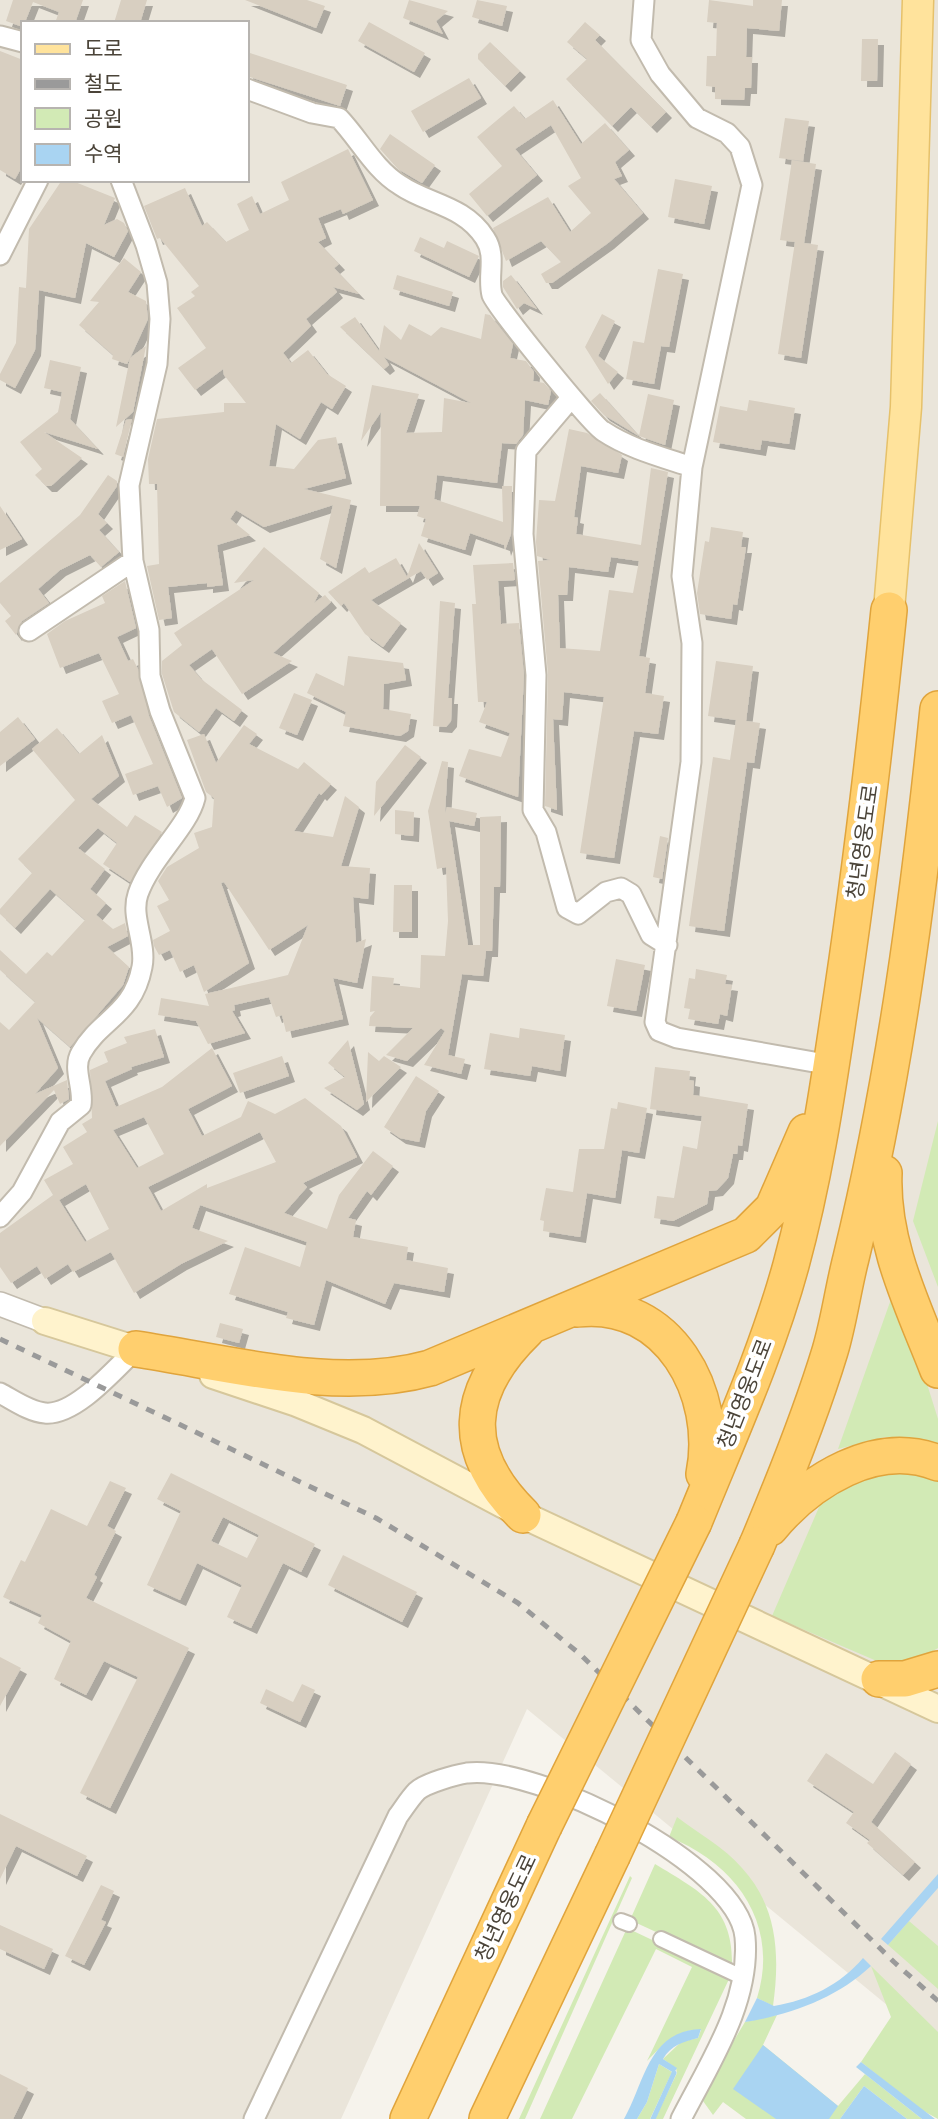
<svg xmlns="http://www.w3.org/2000/svg" width="938" height="2119" font-family="'Fira Sans Condensed','Noto Sans KR',sans-serif">
<style>
.residential{fill:#eae5da;fill-rule:evenodd}
.green{fill:#d2eab5}
.water{fill:#a9d4f2}
.lines{fill:none;stroke-linecap:round;stroke-linejoin:round}
.stream{stroke:#a9d4f2;stroke-width:5}
.building{fill:#d8cfc1;fill-rule:evenodd;filter:url(#shadow)}
.pedestrian-casing{stroke:#c2bbae;stroke-width:18}
.minor-casing{stroke:#c2bbae;stroke-width:23}
.tertiary-casing{stroke:#c2bbae;stroke-width:26}
.secondary-casing{stroke:#d6c79b;stroke-width:30}
.primary-casing{stroke:#e6c16a;stroke-width:33}
.motorway-casing{stroke:#e0a43c;stroke-width:38}
.pedestrian{stroke:#fff;stroke-width:14}
.minor{stroke:#fff;stroke-width:19}
.tertiary{stroke:#fff;stroke-width:23}
.secondary{stroke:#fff3cd;stroke-width:26}
.primary{stroke:#ffe39c;stroke-width:30}
.motorway{stroke:#ffcf6e;stroke-width:35}
.rail{stroke:#9a9a9a;stroke-width:5;stroke-dasharray:9 9;stroke-linecap:butt}
.motorway-bridge-casing{stroke:#e0a43c;stroke-width:38;stroke-linecap:butt}
.motorway-bridge{stroke:#ffcf6e;stroke-width:35}
.labels{text-anchor:middle;stroke-width:7;stroke-linejoin:round;paint-order:stroke}
.street-label{font-size:21px;fill:#4b4439;stroke:#fff}
</style>
<defs>
<filter id="shadow"><feDropShadow dx="6" dy="6" stdDeviation="0" flood-color="#0004"/></filter>
</defs>
<rect width="100%" height="100%" fill="#f6f3ec"/>
<path class="residential" d="M0 0H938V2047L527 1709 341 2119H0ZM23 23H247V180H23Z"/>
<path class="green" d="M938 1121V1287L913 1221Z
M896 1285 938 1419V1450L885 1437 838 1449Z
M921 1473 938 1482V1648L908 1665H886L772 1616 829 1484 843 1474Z
M677 1817C698 1833 725 1848 742 1868 778 1907 780 1956 773 2006L757 1998C780 1924 736 1864 669 1837Z
M655 1864C701 1892 734 1907 732 1967L630 1920Z
M630 1876 632 1878 525 2119H519Z
M909 1921 938 1946V1989L888 1945Z
M627 1928 730 1977 663 2119H655L677 2073 676 2068 663 2059 681 2042 698 2038 701 2030C680 2028 661 2046 647 2061L692 1967 656 1949 572 2119H540Z
M871 1966 938 2032V2119L920 2109 861 2062 891 2017Z
M777 2015 763 2045 838 2106 865 2074 922 2119H907L864 2086 840 2119H746L723 2102 713 2115 703 2101V2092L745 2022Z
M659 2064 672 2072 650 2119H637L647 2102Z"/>
<path class="water" d="M938 1874V1888L888 1945 881 1939Z
M863 1958 871 1966C837 1998 790 2015 745 2022L757 1998 774 2006C809 2000 840 1985 863 1958Z
M701 2029 698 2038C683 2042 671 2045 663 2059L677 2068 674 2073 659 2064 647 2102 637 2119H624C645 2082 648 2031 701 2029Z
M763 2045 838 2106 829 2119H776L733 2089Z
M861 2062 935 2119H922L856 2067Z
M864 2086 907 2119H840Z"/>
<g class="lines">
<path class="stream" d="M653 2119 674 2073"/>
</g>
<path class="building" d="M13 0H83L75 23H55L59 12 33 2 23 27 6 21Z
M121 0H147L140 23H114Z
M245 0H307L325 6 316 28Z
M409 0 448 11 436 21 443 34 403 18Z
M477 0 507 6 502 26 472 17Z
M709 0 753 6V0H782L779 31 747 28 746 57H752L751 88H745L744 100 715 99V87L706 86 707 56H716L717 23 707 22Z
M369 22 425 53 414 72 358 41Z
M585 22 600 35 595 40 666 112 651 127 631 107 612 126 566 79 587 59 567 42Z
M862 39H878L877 81H861Z
M490 42 520 71 505 86 478 59V54Z
M0 51 23 60V165L15 179 0 170Z
M247 52 347 85 340 106 247 76Z
M469 78 481 98 423 132 411 111Z
M553 100 581 144 605 123 629 150 615 162 622 176 614 179 643 213 608 243 552 283H546L541 274 561 262 541 241 506 261 493 228 548 197 570 232 591 213 568 186 581 178 551 125 515 149 537 175 487 216 469 194 502 166 477 137 514 106 525 119Z
M785 118 809 121 803 161 779 158Z
M390 134 435 165 422 183 398 169 380 149Z
M348 149 373 200 343 214 341 209 318 218 326 238 318 242 339 264 334 268 359 294 333 287 337 292 306 319 311 326 283 353 291 363 308 350 327 374 346 386 332 409 321 402 300 439 276 424 269 466 294 469 318 440 336 437 346 478 304 489 351 500 336 568 320 559 333 505 264 527 236 510 230 519 250 535 217 545 223 585 207 587V583L168 587 172 618 159 620 147 566 159 564 157 484H149L148 459 157 419 224 412V403H246L224 375 223 369 195 390 178 368 206 348 177 308 195 296 191 292 199 286 160 238 157 239 144 206 185 188 202 226 207 222 226 242 249 230 237 204 252 196 260 214 289 200 281 182Z
M792 160 816 164 804 243 818 245 801 358 778 354 795 242 780 240Z
M675 179 712 186 704 224 668 217Z
M62 180H70L115 198 104 225 117 219 124 223 128 231 114 257 86 243 75 298 39 290 35 350 15 388 0 380V374L16 343 19 287 26 288 29 229Z
M420 237 444 248 447 241 479 256 469 277 414 251Z
M124 258 141 272 128 292 146 301 148 319 130 358 146 346 133 412 116 427 130 358 127 364 112 359 113 355 79 325 99 302 90 301Z
M658 269 683 274 669 347 661 346 654 384 626 379 633 341 644 343Z
M397 275 453 292 449 306 393 289Z
M511 275 515 280 537 309 524 303 517 309 503 287V281Z
M485 314 490 315 513 344 510 358 526 361 534 372 533 381 544 383 551 391 548 405 525 400 523 435 516 444 502 443 497 483 437 475 434 499 503 522 502 486H512L511 534 505 550 504 545 470 533 465 550 421 536 426 519 417 516 420 506H380L381 412 361 441 372 385 419 394 406 433 442 432 444 398 471 403 384 357 389 365 384 369 340 327 355 317 379 351 384 325 401 340 409 324 431 336 441 327 481 339Z
M602 314 615 321 598 356 618 372 608 384 585 347Z
M50 360 81 367 70 419 98 449 44 432 82 458 51 486H46L35 475 42 469 20 442 58 412 62 392 44 388Z
M600 393 639 436 604 415 591 401Z
M648 394 674 400 665 445 639 436Z
M749 400 795 408 789 444 762 440 760 450 713 442 720 406 747 411Z
M132 419 123 457 115 454 126 420Z
M569 429 587 433 622 455 618 473 581 466 574 517 578 518 576 534 641 545 651 468 668 472 639 656 650 658 645 693 664 696 658 734 634 731 614 858 580 853 604 697 564 692 562 720 553 719 557 810 545 806 548 674 538 561 550 560 537 556 536 542 539 500 555 501ZM611 557 639 561 633 593 609 590 600 651 560 648 558 595H567L569 567 608 572Z
M108 475 117 481V486L98 514 107 523 99 530 119 552 101 567 90 555 60 570 38 589 49 603 22 621 16 635 5 621 11 616 0 603V583L80 515Z
M0 506 22 539 0 550Z
M711 527 743 532 741 547H746L737 605 733 604 731 619 700 614 697 593 705 541 709 542Z
M419 543 438 573 427 580 421 571 371 600 401 623 383 647 365 634 344 603 341 606 328 592 365 567 369 573 396 558 407 577Z
M264 547 319 593 314 603 325 595 331 602 273 653 292 661 242 694 212 649 189 665 201 679 242 710 234 721 216 708 199 732 174 712 162 674V661L182 645 174 633 254 580 234 583Z
M513 563 515 580 498 581 501 624 519 623 524 675 518 797 459 776 469 749 501 757 510 733 479 722 487 702H478L472 604H476L473 565Z
M125 581 136 628 117 637 128 661 133 659 138 669 149 716 182 798 167 807 158 786 133 795 125 774 153 764 131 715 112 723 102 701 119 694 99 653 60 668 47 634 65 621 105 603 102 596Z
M440 601 455 603 448 698H452L451 721 446 727 433 726Z
M348 656 403 663 406 680 384 684 383 709 411 714 408 731 400 736 343 726 346 712 307 693 316 673 344 686Z
M716 661 753 666 746 721 760 723 754 763 747 762 724 931 689 926 713 757 730 760 736 720 708 716Z
M294 693 312 700 297 735 279 728Z
M18 717 35 739 0 766V732Z
M244 725 257 734 249 744 298 769 304 762 331 784 321 795 319 793 294 831 333 837 345 796 359 807 341 866 370 868 368 899 353 897 356 943 366 939 357 983 333 978 343 1019 286 1032 282 1015 276 1017 269 997 234 1005 235 1010 232 1011 245 1033 208 1044 196 1021 158 1015 161 998 209 1006 205 994 288 975 308 925 269 950 224 882 221 883 249 963 204 992 194 965 180 972 170 950 159 955 154 946 153 940 170 931 157 906 169 900 158 881 167 867 199 848 194 833 212 827 214 798 206 792 187 740 204 734 216 763Z
M57 728 79 754 102 735 119 776 91 799 127 827 135 815 162 832 130 882 103 864 117 843 98 828 78 848 105 869 90 889 106 903 96 915 113 929 125 923 128 936 107 947 129 967 123 985 70 1047 37 1018 58 1068 35 1094 67 1080 69 1099 60 1104 54 1090 0 1146V1022L9 1030 35 1002 0 970V950L26 974 47 952 52 956 85 920 50 889 15 928 0 914V909L32 873 18 859 75 800 32 749Z
M405 745 421 757 374 816 376 782Z
M442 761 448 762 445 813 447 807 477 813 474 826 449 821 468 945H480V817L501 816 500 887H494L492 951H486L483 976 462 974 448 1055 465 1059 461 1074 424 1065 445 1031 441 1028 407 1061 386 1055 413 1028 369 1026 370 1017 375 1011 370 1012 372 976 394 978 393 985 420 988 421 955 445 956 448 921 446 867 437 869 428 811Z
M395 810 414 812 413 836 395 834Z
M660 836 668 838 662 879 653 877Z
M394 885H412V932H393Z
M616 959 645 965 636 1011 607 1006Z
M696 969 727 975 725 984 732 985 727 1016 720 1014 718 1024 688 1019 690 1009 684 1008 689 978 695 979Z
M520 1028 565 1035 560 1071 532 1066 530 1076 484 1069 490 1033 519 1038Z
M155 1029 164 1057 131 1067 132 1069 105 1081 116 1107 162 1087 212 1048 232 1086 188 1109 202 1136 241 1117 248 1101 275 1114 305 1098 341 1126 357 1157 303 1183 307 1187 284 1213 327 1229 339 1195 373 1151 393 1166 371 1195 367 1191 348 1218 356 1220 353 1237 408 1247 406 1260 448 1268 444 1292 394 1283 385 1304 326 1280 314 1325 286 1318 288 1312 229 1294 245 1247 300 1267 307 1242 200 1205 192 1228 228 1241 181 1264 134 1293 111 1252 73 1272 68 1264 45 1279 37 1266 11 1283 0 1267V1233L53 1195 44 1180 73 1164 63 1147 87 1132 82 1124 92 1118 90 1070 108 1062 104 1052 127 1043 124 1037ZM144 1117 164 1154 137 1168 113 1130ZM260 1132 276 1162 207 1188V1184L161 1211 148 1187ZM86 1184 109 1229 85 1242 59 1200Z
M348 1040 364 1104 357 1110 324 1088 345 1077 328 1063Z
M368 1052 379 1061 384 1056 401 1067 366 1102Z
M282 1056 289 1076 240 1093 233 1073Z
M655 1067 690 1071 689 1080 694 1081 693 1095 748 1104 742 1146 738 1145 737 1154H733L728 1178 717 1190 709 1191 707 1204 673 1221 654 1218 657 1196 674 1198 683 1146 697 1149 702 1116 650 1109Z
M416 1076 439 1091 426 1111 419 1142 400 1138 384 1127Z
M618 1102 647 1108 639 1153 622 1150 615 1198 587 1193 580 1237 543 1231 544 1221 540 1220 546 1188 573 1192 579 1149H604L611 1108 617 1109Z
M220 1323 243 1329 239 1343 216 1337Z
M171 1473 315 1544 301 1572 283 1563 251 1628 227 1617 242 1585 197 1563 180 1600 147 1585 181 1511 157 1499ZM223 1517 259 1535 247 1558 211 1541Z
M110 1481 126 1488 107 1526 116 1531 94 1575 97 1577 86 1598 189 1648 110 1808 80 1793 138 1677 104 1661 86 1695 54 1679 71 1641 38 1623 42 1615 3 1597 21 1560 25 1562 51 1509 87 1526Z
M343 1555 417 1592 402 1622 328 1585Z
M0 1657 21 1668 0 1706Z
M302 1684 315 1690 300 1722 260 1703 266 1689 293 1702Z
M895 1752 911 1764 871 1822 915 1862 903 1875 867 1843 870 1840 846 1823 854 1812 807 1781 826 1753 873 1784Z
M0 1814 87 1856 77 1876 16 1846 0 1879Z
M101 1885 114 1891 101 1920 106 1922 84 1965 65 1956Z
M0 1925 53 1949 44 1969 0 1949Z
M0 2074 28 2088 13 2119H0Z"/>
<g class="lines">
<g class="pedestrian-casing">
<path id="pedestrian" d="M621 1921 629 1924
M661 1939 744 1978"/>
</g>
<g class="minor-casing">
<path id="minor" d="M644 0 641 40 660 74 697 118 727 133 740 147 752 185 692 467 682 576 692 643 691 762 655 1022 659 1031 677 1038 831 1065
M0 36 23 42
M247 89 312 113 339 118C360 140 374 169 400 185 427 204 464 205 485 238 497 256 487 276 492 295 495 305 592 425 603 431 630 449 662 457 692 467
M0 255 38 180
M571 398 526 451 523 534 536 675 533 810 546 832 567 908 578 914 606 892 621 888 631 894 651 935 667 945
M29 631 133 561
M0 1217 22 1192 60 1122 81 1105C84 1088 72 1068 81 1053 100 1019 133 1015 142 967 147 943 130 917 138 894 150 859 188 827 195 798L160 711 150 676 149 630 133 561 129 485 157 364 160 319 157 283 146 245 121 180
M0 1393C13 1400 30 1412 45 1413 75 1416 115 1369 136 1349
M254 2119 398 1816C404 1808 410 1798 417 1791 426 1783 455 1775 467 1773 534 1764 738 1864 745 1937 751 2002 709 2064 681 2119"/>
</g>
<g class="tertiary-casing">
<path id="tertiary" d="M0 1304 45 1321"/>
</g>
<g class="secondary-casing">
<path id="secondary" d="M45 1321 153 1355
M213 1375 297 1403 363 1430 523 1515 938 1709"/>
</g>
<g class="primary-casing">
<path id="primary" d="M889 610 906 407 918 0"/>
</g>
<g class="motorway-casing">
<path id="motorway" d="M884 1173C881 1243 913 1306 938 1370
M577 1309C669 1298 720 1394 704 1474
M136 1349C230 1363 337 1394 430 1368L746 1235 773 1208 806 1132
M523 1515C459 1452 464 1391 527 1330
M694 1522C728 1438 767 1353 791 1265 813 1184 826 1102 838 1020 859 884 875 748 889 610
M770 1528C809 1481 876 1438 938 1463
M757 1545C784 1481 810 1417 830 1351 839 1321 843 1289 851 1258 895 1077 919 895 938 709
M879 1679H905L938 1669
M408 2119 544 1826
M487 2119 612 1856"/>
</g>
<use href="#pedestrian" class="pedestrian"/>
<use href="#minor" class="minor"/>
<use href="#tertiary" class="tertiary"/>
<use href="#secondary" class="secondary"/>
<use href="#primary" class="primary"/>
<use href="#motorway" class="motorway"/>
<path class="rail" d="M0 1339 376 1518 518 1603 581 1655 894 1962 938 2001"/>
<g class="motorway-bridge-casing">
<path id="motorway-bridge" d="M544 1826 694 1522
M612 1856 757 1545"/>
</g>
<use href="#motorway-bridge" class="motorway-bridge"/>
</g>
<g class="labels">
<g class="street-label">
<text transform="translate(863 842) rotate(-82)" y="7">청년영웅도로</text>
<text transform="translate(745 1394) rotate(-69)" y="7">청년영웅도로</text>
<text transform="translate(506 1908) rotate(-65)" y="7">청년영웅도로</text>
</g>
</g>
<rect x="21" y="21" width="228" height="161" fill="#ffffff" stroke="#b7b4b0" stroke-width="2"/>
<rect x="35" y="44" width="35" height="10" fill="#ffe39c" stroke="#b7b4b0" stroke-width="2"/>
<text x="84" y="56" font-size="21" fill="#4b4439">도로</text>
<rect x="35" y="79" width="35" height="10" fill="#9a9a9a" stroke="#b7b4b0" stroke-width="2"/>
<text x="84" y="91" font-size="21" fill="#4b4439">철도</text>
<rect x="35" y="108" width="35" height="21" fill="#d2eab5" stroke="#b7b4b0" stroke-width="2"/>
<text x="84" y="126" font-size="21" fill="#4b4439">공원</text>
<rect x="35" y="144" width="35" height="21" fill="#a9d4f2" stroke="#b7b4b0" stroke-width="2"/>
<text x="84" y="161" font-size="21" fill="#4b4439">수역</text>
</svg>
